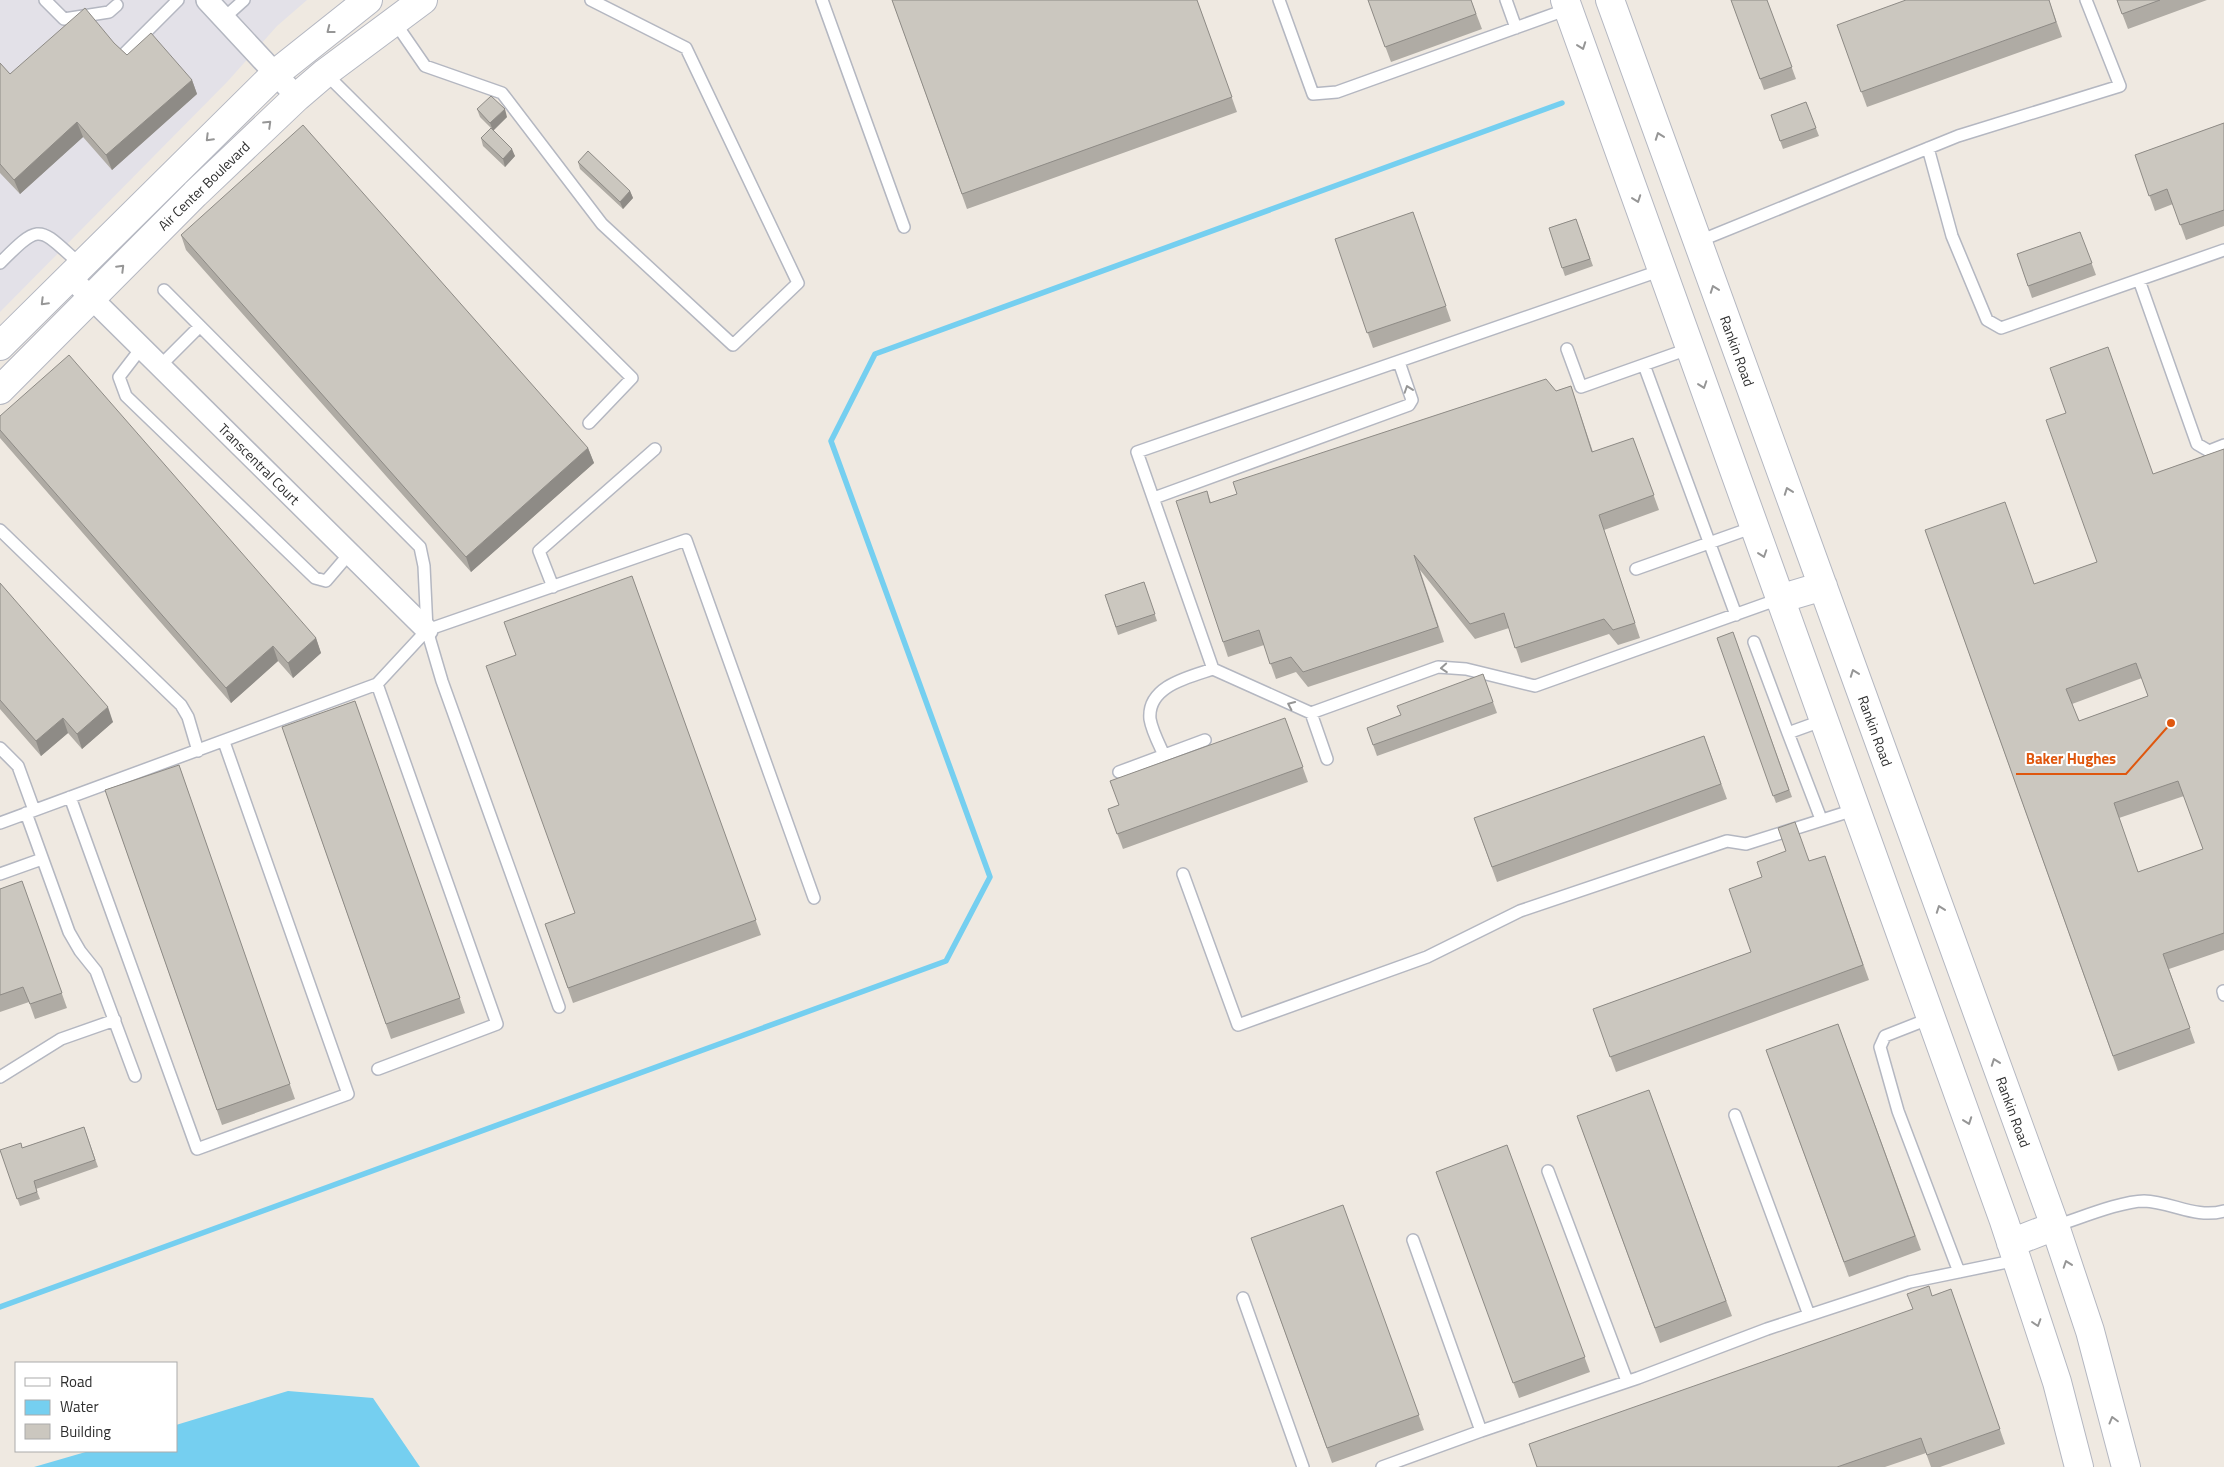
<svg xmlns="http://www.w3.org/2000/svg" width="2224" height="1467" font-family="'Titillium Web',sans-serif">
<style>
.industrial{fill:#e3e1e8}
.water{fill:#75cff0}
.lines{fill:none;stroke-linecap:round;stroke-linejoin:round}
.stream{stroke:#75cff0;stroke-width:5.5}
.service-casing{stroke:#b4b7c1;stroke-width:14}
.minor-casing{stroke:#b4b7c1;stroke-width:24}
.tertiary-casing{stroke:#b4b7c1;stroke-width:30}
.secondary-casing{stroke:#b4b7c1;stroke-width:30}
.service{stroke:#fff;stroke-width:11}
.minor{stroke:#fff;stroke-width:21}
.tertiary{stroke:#fff;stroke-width:28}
.secondary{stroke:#fff;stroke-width:28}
.wall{fill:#afaba4;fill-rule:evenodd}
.shaded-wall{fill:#8e8b86}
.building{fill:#cbc7bf;stroke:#8e8b86;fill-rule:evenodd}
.oneway{stroke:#969696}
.labels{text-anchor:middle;stroke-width:4;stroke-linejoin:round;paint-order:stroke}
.street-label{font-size:14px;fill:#2e2e2e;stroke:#fff}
.leader{fill:none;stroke:#df570e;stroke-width:2}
.callout-dot{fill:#df570e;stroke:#fff;stroke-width:2}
.callout-label{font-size:15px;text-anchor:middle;font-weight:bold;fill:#df570e;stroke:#fff;stroke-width:4;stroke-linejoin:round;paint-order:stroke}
</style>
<rect width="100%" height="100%" fill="#efe9e1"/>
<path class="industrial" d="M0 0H307L277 26 228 81 0 312Z"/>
<path class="water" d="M288 1391 373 1398 420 1467H34L89 1451H176V1425Z"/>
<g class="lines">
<path class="stream" d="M0 1307 946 961 990 877 831 441 875 354 1562 103"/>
<g class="service-casing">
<path id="service" d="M45 0 64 19 109 12 117 5
M822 0 904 227
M1279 0 1313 94 1337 92 1568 9
M1506 0 1516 28
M224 18 244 0
M394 21 425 66 502 93 602 224 733 345 798 283 686 48 591 0
M125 53 178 0
M325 73 632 378 589 423
M1928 148 1952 236 1987 320 2001 328 2224 250
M1697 242 1958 136 2120 86 2086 0
M0 263C42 221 38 227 81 265
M2139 280 2197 444 2209 451 2224 445
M164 290 420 547 424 566 427 630 442 681 559 1007
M142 347 119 377 126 396 315 578 326 581 350 553
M1567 349 1581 387 1691 348
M1644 365 1736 615
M160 366 200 326
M1154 498 1409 405 1412 400 1399 362
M0 530 181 705 188 717 198 751
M1636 569 1754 527
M553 587 539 551 655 449
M1754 642 1788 733
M1213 669 1137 452 1662 270
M377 684 497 1024 378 1069
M1311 713 1327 759
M0 748 18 766 34 810
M1164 755C1159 744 1152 731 1150 719 1147 686 1189 677 1213 669L1311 713 1438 667 1466 669 1535 686 1779 599
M1119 772 1205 740
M70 797 197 1149 348 1094 224 742
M26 813 69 932 80 951 96 971 135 1076
M1821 819 1788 733 1824 720
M0 823 377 684 427 630 686 540 814 898
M0 874 42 859
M1183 874 1238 1025 1427 957 1520 911 1727 841 1746 844 1857 809
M2223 991 2224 995
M1931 1018 1885 1036 1880 1047 1898 1111 1959 1272
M0 1077 61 1039 115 1020
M1735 1115 1809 1315
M1548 1171 1627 1381
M2055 1226C2078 1219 2121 1201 2144 1201 2172 1202 2196 1219 2224 1211
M1413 1240 1481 1431
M1243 1298 1303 1467
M1382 1467 1481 1431 1638 1378 1767 1329 1910 1282 2017 1260"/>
</g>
<g class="minor-casing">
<path id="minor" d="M207 0 297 97
M69 276 427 630"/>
</g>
<g class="tertiary-casing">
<path id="tertiary" d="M0 346 275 74 368 0
M0 390 195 194 297 97 325 73 423 0"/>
</g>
<g class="secondary-casing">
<path id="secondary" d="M1565 0 2004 1221 2057 1382 2079 1467
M1610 0 2055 1226 2090 1331 2126 1467
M1779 599 1823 586
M2011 1243 2055 1226"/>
</g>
<use href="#service" class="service"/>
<use href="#minor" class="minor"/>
<use href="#tertiary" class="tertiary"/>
<use href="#secondary" class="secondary"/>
</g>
<path class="wall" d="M892 0H1197L1237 112 967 209Z
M1368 0H1471L1482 29 1391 62Z
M1731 0H1767L1796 79 1764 90Z
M2049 0 2062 37 1867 107 1837 25Z
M2117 0H2207L2128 29Z
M114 43 127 55 192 80 197 94 112 170 83 137 20 194 0 173V63L10 74Z
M1806 102 1819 136 1783 149 1771 115Z
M477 109 507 117 493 130 515 156 505 167 483 146 481 138 491 128 480 117Z
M2224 123V226L2186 240 2173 204 2155 211 2135 155Z
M578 162 630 191 633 198 623 209 580 169Z
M1413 212 1451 321 1373 348 1335 239Z
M1576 219 1593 266 1565 276 1549 228Z
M2080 232 2096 275 2032 298 2017 254Z
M181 235 588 448 594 463 471 572 186 250Z
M1571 386 1593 452 1633 438 1659 510 1604 530 1640 638 1618 645 1609 634 1521 663 1509 628 1475 639 1420 570 1444 642 1308 687 1296 672 1276 679 1264 645 1228 657 1223 642 1207 491 1211 503Z
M0 416 316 638 321 653 293 678 278 661 231 703 0 438Z
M2224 449V950L2169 969 2195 1043 2118 1071 1925 530 2034 584 2097 562 2153 474ZM2142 678 2148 696 2079 721 2072 704ZM2184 796 2203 849 2138 872 2119 818Z
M632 576 761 935 573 1003 545 924 575 913 516 655Z
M1144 582 1157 621 1118 635 1105 595Z
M0 583 113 722 82 749 68 733 41 756 0 709Z
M1733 632 1792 797 1776 803 1717 638Z
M1483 674 1497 713 1377 756 1367 728 1401 715Z
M355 701 465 1013 391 1039 282 727Z
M1285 718 1308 782 1123 849 1108 809 1119 805Z
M1704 736 1727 799 1497 882 1474 818Z
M179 765 295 1099 222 1125 105 790Z
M1825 856 1869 980 1616 1072 1593 1009 1751 952 1809 861Z
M22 881 67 1008 35 1019 29 1002 0 1012V889Z
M1838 1024 1921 1250 1849 1277 1766 1050Z
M1649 1090 1732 1316 1660 1343 1577 1116Z
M84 1127 98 1167 36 1189 40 1199 20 1206 0 1150 22 1148Z
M1507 1145 1590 1372 1519 1398 1436 1172Z
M1343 1205 1424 1430 1332 1463 1251 1238Z
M1951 1289 2005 1444 1940 1467H1931L1926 1453 1885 1467H1537L1913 1309 1932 1296Z"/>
<path class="shaded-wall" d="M192 80 197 94 112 170 106 155Z
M505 109 507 117 493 131 490 123Z
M77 122 83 137 20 194 14 180Z
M512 149 515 156 505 167 503 159Z
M630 191 633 198 623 209 620 202Z
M588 448 594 463 471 572 466 557Z
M316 638 321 653 293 678 288 663Z
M273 646 278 661 231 703 226 688Z
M108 707 113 722 82 749 77 734Z
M63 718 68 733 41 756 36 741Z"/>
<path class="building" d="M892 0H1197L1232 97 962 194Z
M1368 0H1471L1476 14 1385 47Z
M1731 0H1767L1792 67 1760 79Z
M1906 0H2049L2056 22 1861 92 1837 25Z
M2117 0H2160L2122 14Z
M85 8 114 43 127 55 151 33 192 80 106 155 77 122 14 180 0 164V63L10 74Z
M491 96 505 109 490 123 477 109Z
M1806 102 1816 128 1780 141 1771 115Z
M2224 123V210L2180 225 2167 189 2149 196 2135 155Z
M303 125 588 448 466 557 181 235Z
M491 128 512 149 503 159 481 138Z
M588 151 630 191 620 202 578 162Z
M1413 212 1446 306 1367 333 1335 239Z
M1576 219 1590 259 1562 268 1549 228Z
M2080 232 2092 263 2028 286 2017 254Z
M2108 347 2153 474 2224 449V933L2163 954 2190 1028 2113 1056 1925 530 2005 502 2034 584 2097 562 2046 420 2066 413 2050 368ZM2136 663 2148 696 2079 721 2066 689ZM2178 781 2203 849 2138 872 2114 803Z
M69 355 316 638 288 663 273 646 226 688 0 430V416Z
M1546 379 1556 391 1571 386 1592 452 1633 438 1654 495 1599 515 1635 623 1613 630 1604 619 1515 648 1504 613 1470 624 1414 555 1438 627 1303 672 1291 657 1270 664 1259 630 1223 642 1176 501 1207 491 1210 503 1237 494 1233 482Z
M632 576 756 920 568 988 545 924 575 913 486 666 516 655 504 622Z
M1144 582 1155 614 1116 627 1105 595Z
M0 583 108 707 77 734 63 718 36 741 0 700Z
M1733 632 1789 790 1773 796 1717 638Z
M1483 674 1493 702 1373 745 1367 728 1401 715 1397 706Z
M355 701 460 998 386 1024 282 727Z
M1285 718 1303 767 1117 834 1108 809 1119 805 1110 781Z
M1704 736 1721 784 1492 867 1474 818Z
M179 765 290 1084 217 1110 105 790Z
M1795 822 1809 861 1825 856 1863 965 1610 1057 1593 1009 1751 952 1729 889 1762 877 1757 862 1786 851 1778 828Z
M22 881 62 993 30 1004 23 987 0 995V889Z
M1838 1024 1915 1236 1844 1262 1766 1050Z
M1649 1090 1726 1301 1655 1328 1577 1116Z
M84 1127 95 1160 34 1181 37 1192 17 1199 0 1150 21 1143 22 1148Z
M1507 1145 1585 1357 1513 1383 1436 1172Z
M1343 1205 1419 1415 1327 1448 1251 1238Z
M1929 1286 1932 1296 1951 1289 2000 1429 1927 1455 1921 1438 1837 1467H1537L1529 1444 1913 1309 1907 1294Z"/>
<defs><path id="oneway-chevron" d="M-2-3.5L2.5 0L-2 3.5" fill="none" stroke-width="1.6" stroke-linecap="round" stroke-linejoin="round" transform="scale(1.25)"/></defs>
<g class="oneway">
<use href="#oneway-chevron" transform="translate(330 30) rotate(142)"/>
<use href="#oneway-chevron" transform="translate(1582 46) rotate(70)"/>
<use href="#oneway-chevron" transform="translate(268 124) rotate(-44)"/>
<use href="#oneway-chevron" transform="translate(1659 136) rotate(-110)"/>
<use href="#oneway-chevron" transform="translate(209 138) rotate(135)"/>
<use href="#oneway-chevron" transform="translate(1637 199) rotate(70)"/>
<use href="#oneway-chevron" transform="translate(121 268) rotate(-45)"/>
<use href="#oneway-chevron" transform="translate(1714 289) rotate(-110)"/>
<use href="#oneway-chevron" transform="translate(44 302) rotate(135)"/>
<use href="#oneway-chevron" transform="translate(1703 385) rotate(71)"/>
<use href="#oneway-chevron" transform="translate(1408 389) rotate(-109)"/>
<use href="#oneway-chevron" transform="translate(1788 491) rotate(-110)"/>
<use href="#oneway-chevron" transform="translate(1763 554) rotate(71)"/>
<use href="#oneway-chevron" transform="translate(1444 668) rotate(176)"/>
<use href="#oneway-chevron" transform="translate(1854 673) rotate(-110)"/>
<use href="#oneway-chevron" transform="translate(1291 705) rotate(-155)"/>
<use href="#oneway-chevron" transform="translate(1940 909) rotate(-110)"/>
<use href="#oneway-chevron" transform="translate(1995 1062) rotate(-110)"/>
<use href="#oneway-chevron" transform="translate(1968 1121) rotate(70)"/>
<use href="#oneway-chevron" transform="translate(2067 1264) rotate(-109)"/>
<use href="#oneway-chevron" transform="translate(2037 1323) rotate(72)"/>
<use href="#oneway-chevron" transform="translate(2113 1420) rotate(-105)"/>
</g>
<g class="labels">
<g class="street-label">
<text transform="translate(204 186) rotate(-44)" y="5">Air Center Boulevard</text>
<text transform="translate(1737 351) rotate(70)" y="5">Rankin Road</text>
<text transform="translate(259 464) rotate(45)" y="5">Transcentral Court</text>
<text transform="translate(1875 731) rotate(70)" y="5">Rankin Road</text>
<text transform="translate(2013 1112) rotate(70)" y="5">Rankin Road</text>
</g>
</g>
<path class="leader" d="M2171 723L2126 774H2016"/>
<circle class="callout-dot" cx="2171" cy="723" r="5"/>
<g class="callout-label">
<text x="2071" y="764">Baker Hughes</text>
</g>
<rect x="15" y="1362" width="162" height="90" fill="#ffffff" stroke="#ababab"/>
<rect x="25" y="1378" width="25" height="8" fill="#ffffff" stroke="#ababab"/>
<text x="60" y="1387" font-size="15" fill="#2e2e2e">Road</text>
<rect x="25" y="1400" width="25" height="15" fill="#75cff0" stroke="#ababab"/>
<text x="60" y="1412" font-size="15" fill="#2e2e2e">Water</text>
<rect x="25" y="1424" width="25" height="15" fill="#cbc7bf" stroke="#ababab"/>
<text x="60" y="1437" font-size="15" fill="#2e2e2e">Building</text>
</svg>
